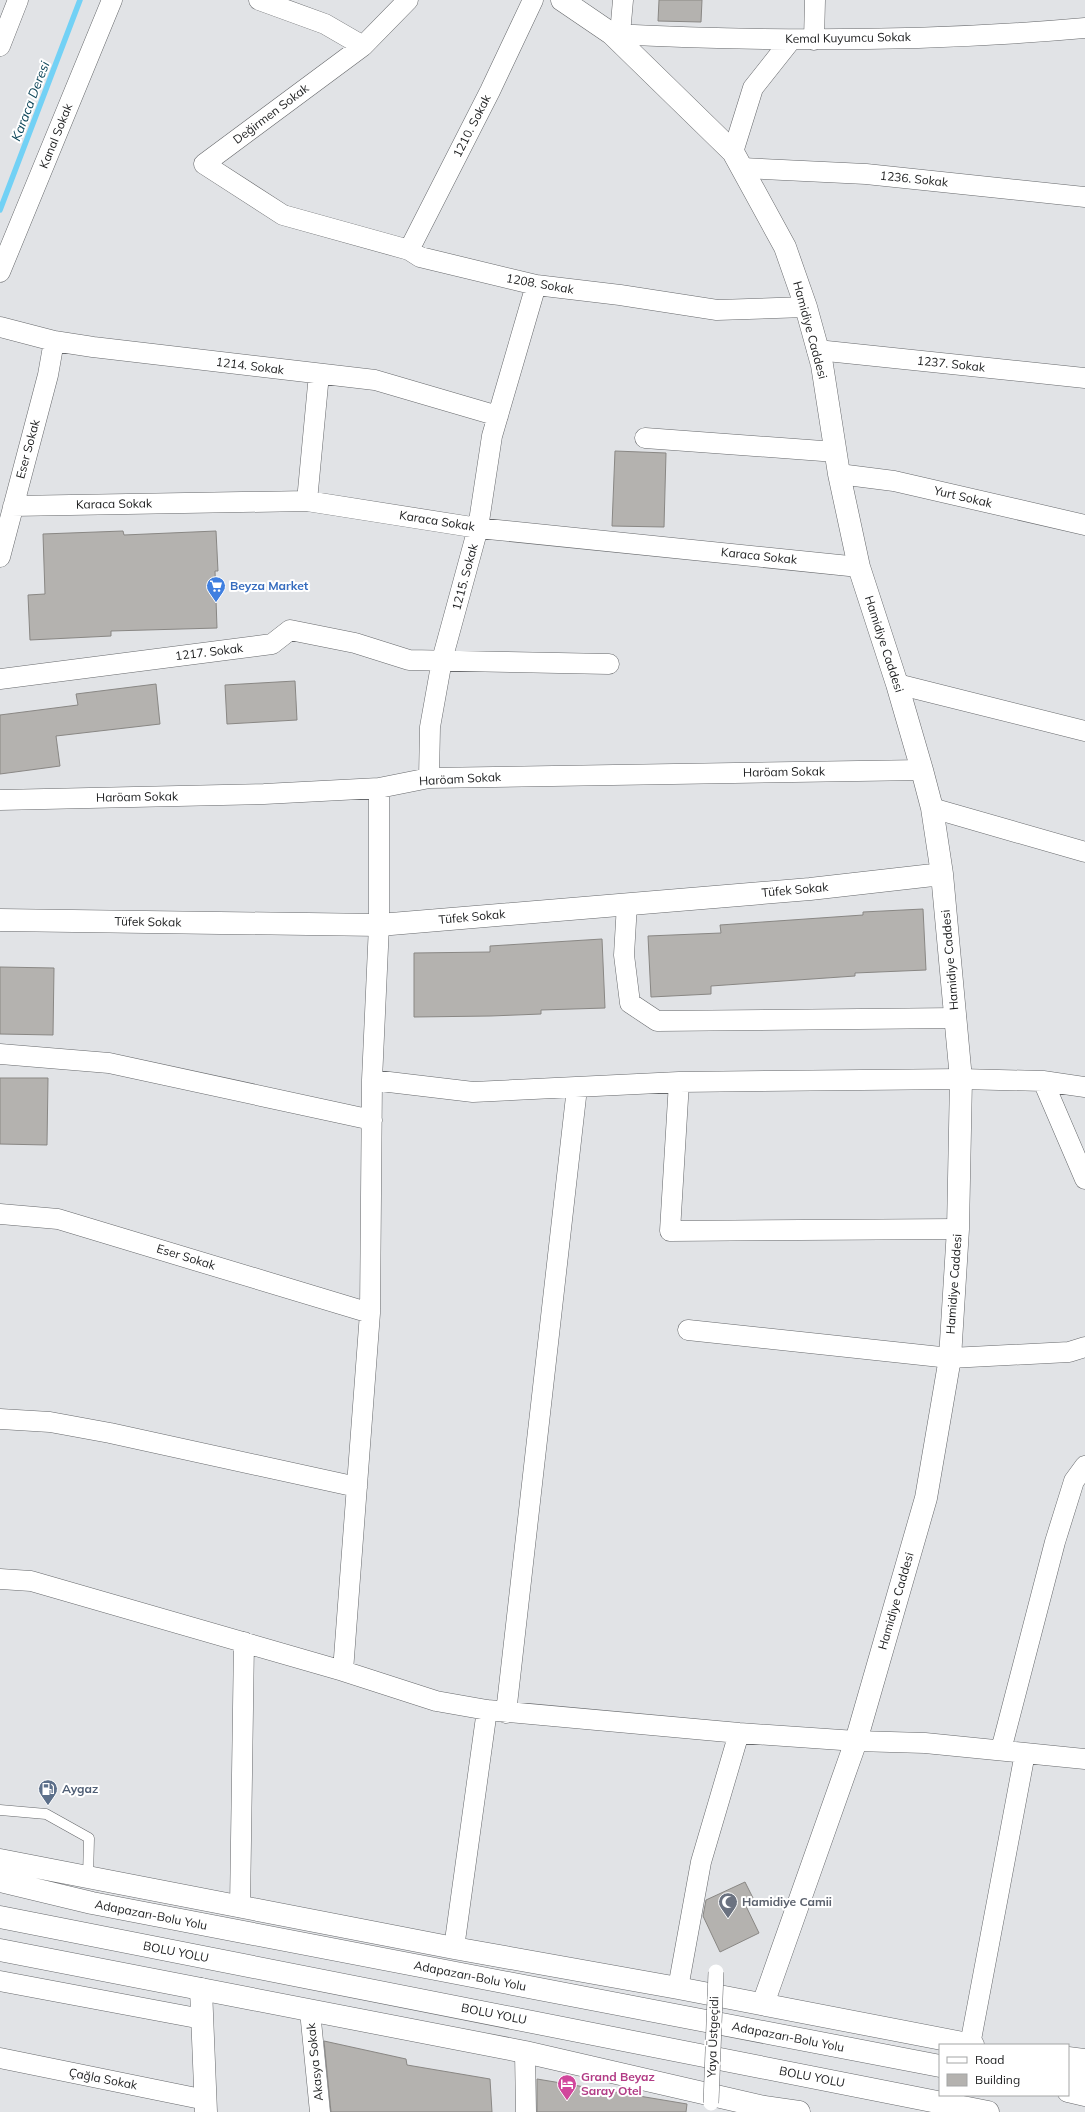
<svg xmlns="http://www.w3.org/2000/svg" width="1085" height="2112" font-family="Mulish,sans-serif">
<style>
.lines{fill:none;stroke-linecap:round;stroke-linejoin:round}
.stream{stroke:#72d1f5;stroke-width:5.5}
.building{fill:#b4b2af;stroke:#898784}
.service-casing{stroke:#66686b;stroke-width:11}
.minor-casing{stroke:#66686b;stroke-width:21}
.tertiary-casing{stroke:#66686b;stroke-width:23}
.secondary-casing{stroke:#66686b;stroke-width:23}
.trunk-casing{stroke:#66686b;stroke-width:23}
.service{stroke:#fff;stroke-width:10}
.minor{stroke:#fff;stroke-width:20}
.tertiary{stroke:#fff;stroke-width:22}
.secondary{stroke:#fff;stroke-width:22}
.trunk{stroke:#fff;stroke-width:22}
.pedestrian-bridge-casing{stroke:#66686b;stroke-width:16;stroke-linecap:butt}
.pedestrian-bridge{stroke:#fff;stroke-width:15}
.labels{text-anchor:middle;stroke-width:4;stroke-linejoin:round;paint-order:stroke}
.street-label{font-size:12px;fill:#1c1d1e;stroke:#fff}
.shop-label{font-size:12px;font-weight:bold;fill:#366cbe;stroke:#fff;text-anchor:start}
.service-label{font-size:12px;font-weight:bold;fill:#4e5e75;stroke:#fff;text-anchor:start}
.worship-label{font-size:12px;font-weight:bold;fill:#5b616d;stroke:#fff;text-anchor:start}
.hotel-label{font-size:12px;font-weight:bold;fill:#b23c85;stroke:#fff;text-anchor:start}
.water-label{font-size:13px;font-style:italic;fill:#0f475a;stroke:#fff}
</style>
<rect width="100%" height="100%" fill="#e1e3e6"/>
<g class="lines">
<path class="stream" d="M0 210 80 0"/>
</g>
<path class="building" d="M659 0H702L701 22 658 21Z
M615 451 666 453 664 527 612 526Z
M123 531 124 535 216 531 218 571H215L217 628 111 631V636L30 640 28 595 45 594 43 534Z
M295 681 297 720 227 724 225 685Z
M156 684 160 724 56 736 60 766 0 774V715L78 705 76 694Z
M923 909 926 970 855 973V976L711 986V994L651 997 648 936 721 933 720 925 863 915V912Z
M602 939 605 1008 541 1010V1014L491 1016 414 1017V953L490 952V946Z
M0 967 54 968 53 1035 0 1034Z
M0 1078H48L47 1145 0 1144Z
M745 1882 753 1898 744 1902 759 1933 720 1952 703 1916 706 1900Z
M324 2041 406 2059 407 2065 490 2079 492 2112H331Z
M537 2079 687 2104 686 2112H537Z"/>
<g class="lines">
<g class="service-casing">
<path id="service" d="M0 1810 46 1814 89 1838 88 1878"/>
</g>
<g class="minor-casing">
<path id="minor" d="M259 0 325 24 363 46
M408 0 363 46 204 164 283 215 409 250 420 257 536 285 620 295 717 310 806 307
M612 34C769 42 928 42 1085 28
M620 34 623 0
M814 40 815 0
M0 46 18 0
M733 152 753 88 791 40
M742 168 866 174 1085 197
M409 250 490 91 533 0
M0 272 112 0
M0 327 54 341 93 347 375 380 498 416
M817 350 1085 378
M645 438 836 452
M839 474 894 481 1085 525
M307 501 319 374
M13 506 307 501 478 528 859 567
M0 557 48 375 54 341
M0 679 272 644 290 630 355 643 409 660 609 664
M897 684 1085 731
M429 778 430 727 442 660 478 528 492 436 536 285
M0 800 264 794 379 788 429 778 922 770
M932 808 1085 852
M627 904 624 955 630 1003 657 1021 956 1018
M0 1054 109 1063 372 1120
M372 1080 473 1092 679 1082 961 1079 1043 1081 1085 1087
M1043 1081 1085 1179
M679 1082 670 1231 958 1229
M0 1214 58 1219 370 1313
M688 1330 950 1358 1069 1352 1085 1347
M0 1419 50 1422 110 1433 357 1487
M0 1579 31 1581 343 1671 436 1701 487 1710 739 1733 856 1741 925 1743 1085 1759
M343 1671 370 1313 372 1080 379 925V788
M506 1713 577 1088
M1001 1750 1055 1542 1074 1481 1085 1466
M240 1907 244 1642
M454 1948 487 1710
M0 1981 202 2019
M678 1988 701 1862 739 1733
M310 2011 320 2112
M970 2045 1025 1753
M525 2052 526 2112
M0 2058 206 2100"/>
</g>
<g class="tertiary-casing">
<path id="tertiary" d="M562 0 612 34 733 152 785 247 806 307 822 365 839 474 859 567 897 684 922 770 932 808 942 874 961 1079 958 1229 950 1358 926 1498 856 1741 763 2004
M0 920 379 925 810 889 942 874"/>
</g>
<g class="secondary-casing">
<path id="secondary" d="M201 1989 206 2112"/>
</g>
<g class="trunk-casing">
<path id="trunk" d="M0 1860 454 1948 678 1988 973 2045
M0 1881 92 1903 940 2066
M0 1917 988 2112
M0 1950 525 2052 764 2107 799 2112
M1068 2058 1085 2060
M1068 2076 1085 2077
M1068 2091 1085 2095"/>
</g>
<use href="#service" class="service"/>
<use href="#minor" class="minor"/>
<use href="#tertiary" class="tertiary"/>
<use href="#secondary" class="secondary"/>
<use href="#trunk" class="trunk"/>
<g class="pedestrian-bridge-casing">
<path id="pedestrian-bridge" d="M711 2103 716 1972"/>
</g>
<use href="#pedestrian-bridge" class="pedestrian-bridge"/>
</g>
<defs>
<g id="supermarket-pin" transform="scale(1)"><path d="M0 17L-7.5 6A9.5 9.5 0 1 1 7.5 6Z" fill="#3f7fe0" stroke="#fff"/><path d="M-6-5.5h2.5l.6 2H6L4.5 2H-2.5L-4.4-4H-6ZM-1.5 3.2a1.3 1.3 0 1 0 .1 0ZM3 3.2a1.3 1.3 0 1 0 .1 0Z" fill="#fff"/></g>
<g id="fuel-pin" transform="scale(1)"><path d="M0 17L-7.5 6A9.5 9.5 0 1 1 7.5 6Z" fill="#5c6f8a" stroke="#fff"/><path d="M-5.5-6h7V0h2V4h1.3V-2.5L3-4.5l.8-.8L6-3V5H2.5V1h-1V6h-7ZM-4.2-4.7v3.2H.2V-4.7Z" fill="#fff"/></g>
<g id="mosque-pin" transform="scale(1)"><path d="M0 17L-7.5 6A9.5 9.5 0 1 1 7.5 6Z" fill="#6b7280" stroke="#fff"/><path d="M3.5-4.9A6 6 0 1 0 3.5 4.9A5 5 0 1 1 3.5-4.9Z" fill="#fff"/></g>
<g id="hotel-pin" transform="scale(1)"><path d="M0 17L-7.5 6A9.5 9.5 0 1 1 7.5 6Z" fill="#d1479c" stroke="#fff"/><path d="M-6-4.5h1.5V1H6V5H4.5V3h-9V5H-6ZM-4 0a1.8 1.8 0 1 1 3.6 0ZM.5 0V-2.5h3Q6-2.5 6 0Z" fill="#fff"/></g>
</defs>
<g fill-rule="evenodd">
<use href="#supermarket-pin" x="216" y="586"/>
<use href="#fuel-pin" x="48" y="1789"/>
<use href="#mosque-pin" x="728" y="1902"/>
<use href="#hotel-pin" x="567" y="2084"/>
</g>
<g class="labels">
<g class="street-label">
<text transform="translate(848 38) rotate(-1)" y="4">Kemal Kuyumcu Sokak</text>
<text transform="translate(271 114) rotate(-37)" y="4">Değirmen Sokak</text>
<text transform="translate(472 126) rotate(-63)" y="4">1210. Sokak</text>
<text transform="translate(56 136) rotate(-68)" y="4">Kanal Sokak</text>
<text transform="translate(914 179) rotate(6)" y="4">1236. Sokak</text>
<text transform="translate(540 284) rotate(10)" y="4">1208. Sokak</text>
<text transform="translate(810 330) rotate(75)" y="4">Hamidiye Caddesi</text>
<text transform="translate(951 364) rotate(6)" y="4">1237. Sokak</text>
<text transform="translate(250 366) rotate(7)" y="4">1214. Sokak</text>
<text transform="translate(28 449) rotate(-75)" y="4">Eser Sokak</text>
<text transform="translate(963 497) rotate(13)" y="4">Yurt Sokak</text>
<text transform="translate(114 504) rotate(-1)" y="4">Karaca Sokak</text>
<text transform="translate(437 521) rotate(9)" y="4">Karaca Sokak</text>
<text transform="translate(759 556) rotate(6)" y="4">Karaca Sokak</text>
<text transform="translate(465 577) rotate(-75)" y="4">1215. Sokak</text>
<text transform="translate(884 644) rotate(72)" y="4">Hamidiye Caddesi</text>
<text transform="translate(209 652) rotate(-7)" y="4">1217. Sokak</text>
<text transform="translate(784 772) rotate(-1)" y="4">Haröam Sokak</text>
<text transform="translate(460 779) rotate(-3)" y="4">Haröam Sokak</text>
<text transform="translate(137 797) rotate(-1)" y="4">Haröam Sokak</text>
<text transform="translate(795 890) rotate(-5)" y="4">Tüfek Sokak</text>
<text transform="translate(472 917) rotate(-5)" y="4">Tüfek Sokak</text>
<text transform="translate(148 922) rotate(1)" y="4">Tüfek Sokak</text>
<text transform="translate(950 960) rotate(-95)" y="4">Hamidiye Caddesi</text>
<text transform="translate(186 1257) rotate(17)" y="4">Eser Sokak</text>
<text transform="translate(954 1284) rotate(-86)" y="4">Hamidiye Caddesi</text>
<text transform="translate(896 1601) rotate(-74)" y="4">Hamidiye Caddesi</text>
<text transform="translate(151 1915) rotate(11)" y="4">Adapazarı-Bolu Yolu</text>
<text transform="translate(176 1952) rotate(11)" y="4">BOLU YOLU</text>
<text transform="translate(470 1976) rotate(11)" y="4">Adapazarı-Bolu Yolu</text>
<text transform="translate(494 2014) rotate(11)" y="4">BOLU YOLU</text>
<text transform="translate(713 2037) rotate(-88)" y="4">Yaya Üstgeçidi</text>
<text transform="translate(788 2037) rotate(11)" y="4">Adapazarı-Bolu Yolu</text>
<text transform="translate(315 2062) rotate(-96)" y="4">Akasya Sokak</text>
<text transform="translate(812 2077) rotate(11)" y="4">BOLU YOLU</text>
<text transform="translate(103 2079) rotate(11)" y="4">Çağla Sokak</text>
</g>
<g class="shop-label">
<text x="230" y="590">Beyza Market</text>
</g>
<g class="service-label">
<text x="62" y="1793">Aygaz</text>
</g>
<g class="worship-label">
<text x="742" y="1906">Hamidiye Camii</text>
</g>
<g class="hotel-label">
<text x="581" y="2081">Grand Beyaz<tspan x="581" dy="14">Saray Otel</tspan></text>
</g>
<g class="water-label">
<text transform="translate(30 101) rotate(-69)" y="5">Karaca Deresi</text>
</g>
</g>
<rect x="939" y="2044" width="130" height="52" fill="#ffffff" stroke="#a4a5a5"/>
<rect x="947" y="2057" width="20" height="6" fill="#ffffff" stroke="#a4a5a5"/>
<text x="975" y="2064" font-size="12" fill="#1c1d1e">Road</text>
<rect x="947" y="2074" width="20" height="12" fill="#b4b2af" stroke="#a4a5a5"/>
<text x="975" y="2084" font-size="12" fill="#1c1d1e">Building</text>
</svg>
